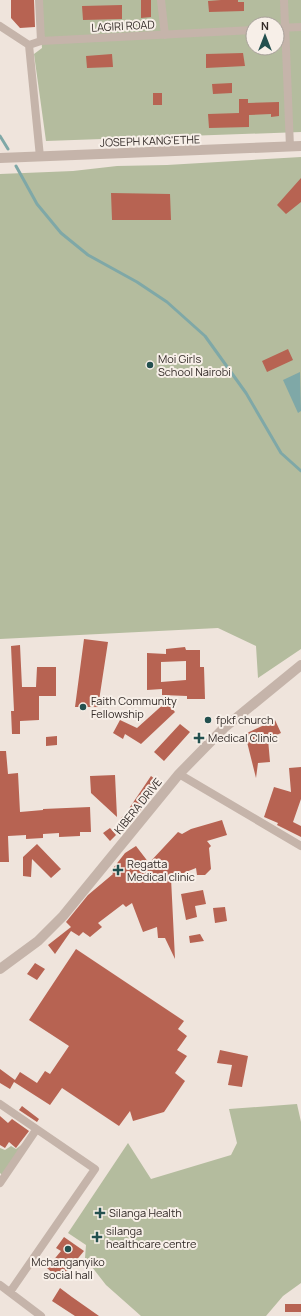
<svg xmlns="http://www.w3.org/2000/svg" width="301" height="1316" font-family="Manrope,sans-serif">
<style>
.green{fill:#b4bc9e;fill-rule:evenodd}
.water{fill:#7fa8a7}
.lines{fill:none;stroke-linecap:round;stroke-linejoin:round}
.stream{stroke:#7fa8a7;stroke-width:3}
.building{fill:#b76352;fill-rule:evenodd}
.minor{stroke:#c5b4aa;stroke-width:8}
.tertiary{stroke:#c5b4aa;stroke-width:10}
.poi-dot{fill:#23504f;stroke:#f7efe8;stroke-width:1.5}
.labels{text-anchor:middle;stroke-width:4;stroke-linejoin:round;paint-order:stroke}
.street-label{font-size:11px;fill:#332b28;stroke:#f7efe8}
.poi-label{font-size:11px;fill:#332b28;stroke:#f7efe8;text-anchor:start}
</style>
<rect width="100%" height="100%" fill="#efe4dc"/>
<path class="green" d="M38 0H301V132L46 141 34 54 42 48ZM253 24H277V48H253Z
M301 157V649L258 678 256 646 218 628 0 639V174L73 171 117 166 167 165Z
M297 1104 301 1122V1283L283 1296 266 1316H141L106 1285 85 1258 86 1245 68 1233 128 1143 151 1179 231 1155 237 1143 229 1109Z
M24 1143 3 1176 0 1173V1148L5 1150 11 1146 16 1149Z"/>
<path class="water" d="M300 372 301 411 298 413 283 380Z"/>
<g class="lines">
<path class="stream" d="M0 136 8 149
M16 166 37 204 61 233 88 255 137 282 167 302 205 336 246 393 281 453 301 471"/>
</g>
<path class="building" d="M11 0H34L35 27 20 28 11 18Z
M141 0H151V17L141 18Z
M221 0H238V2H244V11L209 12 208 1Z
M122 5V19L83 20 82 6Z
M243 53 245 66 206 68V54Z
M112 54 113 67 87 68 86 56Z
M232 83V93L213 94 212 84Z
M153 93H162V105H153Z
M239 99H248V103L279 102V116L271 117V114L249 115V127L209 128 208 114 239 113Z
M301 178V202L286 214 277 205Z
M111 193 170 194 171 220H112Z
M288 349 293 360 267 372 262 361Z
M84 639 108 642 98 707H75Z
M20 645 22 687H36L37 667H56V696H39V720L20 721V734H12L11 711H14L11 646Z
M185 647 186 650H200V667H204L205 699H187V696L162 695V689L147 690V653L166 654V649ZM186 661V680L161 682V662Z
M166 702 175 712 141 744 125 734 123 739 113 733 120 720 137 728Z
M275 720 281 733 268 739 270 762 258 763 256 778 247 742 251 740 247 733Z
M180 724 190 732 164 761 154 752Z
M57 736V745L46 746V737Z
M0 751H6L8 774 18 773 20 812 43 810V809L90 807 91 832H80V836L59 837V833L43 834V838L26 839V835L8 836 9 862H0Z
M301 767V799L293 822 301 826V837L277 825 278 823 264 817 274 787 291 792 289 768Z
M115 775 117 817 91 793 90 776Z
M151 776 161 784 128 826 120 819 126 813Z
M222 820 227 835 207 841 211 846 209 848 211 869 205 875H197L196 868 171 878 175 959 165 938H158L157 927 143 932 132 903 126 907 123 904 98 923 102 927 90 937 83 932 79 936 71 931 55 954 48 945 71 927 66 922 88 895 113 874 111 871 125 853 136 846 149 863 178 832 182 834 191 829Z
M110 828 116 835 110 841 103 833Z
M37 844 61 869 51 878 32 859 31 877 23 876V857Z
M203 890 206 904 195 906 197 917 186 920 181 894Z
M225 907 227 921 215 923 213 908Z
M200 934 204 941 190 943 189 936Z
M76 949 184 1021 178 1029 187 1036 177 1050 187 1056 175 1073 185 1081 164 1112 133 1121 130 1111 119 1126 62 1088 50 1105 14 1082 10 1089 0 1083V1069L15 1080 20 1072 37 1083 45 1071 50 1074 69 1046 29 1020Z
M35 963 45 969 37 980 27 974Z
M220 1050 248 1056 242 1087 228 1085 232 1065 217 1063Z
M22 1106 39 1119 37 1122 19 1110Z
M0 1116 8 1123 12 1119 29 1131 16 1148 9 1142 5 1148 0 1145Z
M64 1237 84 1251 60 1280 47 1268 61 1251 56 1248Z
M60 1288 72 1297 99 1316H75L52 1301Z
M285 1304H301V1312H285Z"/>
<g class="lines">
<path class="minor" d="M39 0 41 41
M161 0 165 35
M284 0 290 147
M0 26 29 45 41 41 253 30
M277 28 301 27
M29 45 40 157
M179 774 301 846
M0 1104 95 1169 10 1292
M0 1183 36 1130
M0 1285 41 1316"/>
<path class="tertiary" d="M0 158 301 146
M0 969 38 941 63 916 179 774 224 728 301 665"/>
</g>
<g class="poi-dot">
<circle cx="150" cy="365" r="4"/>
<circle cx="83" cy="707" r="4"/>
<circle cx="208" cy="720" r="4"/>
<path d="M197 732h4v4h4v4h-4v4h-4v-4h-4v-4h4z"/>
<path d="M116 864h4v4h4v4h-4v4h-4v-4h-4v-4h4z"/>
<path d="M98 1207h4v4h4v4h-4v4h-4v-4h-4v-4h4z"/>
<path d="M95 1231h4v4h4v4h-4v4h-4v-4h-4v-4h4z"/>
<circle cx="68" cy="1249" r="4"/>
</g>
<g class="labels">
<g class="street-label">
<text transform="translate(123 26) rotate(-3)" y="4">LAGIRI ROAD</text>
<text transform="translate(150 141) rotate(-2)" y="4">JOSEPH KANG'ETHE</text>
<text transform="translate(138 806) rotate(-51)" y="4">KIBERA DRIVE</text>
</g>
<g class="poi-label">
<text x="158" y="363">Moi Girls<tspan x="158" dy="13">School Nairobi</tspan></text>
<text x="91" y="705">Faith Community<tspan x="91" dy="13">Fellowship</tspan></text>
<text x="216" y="724">fpkf church</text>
<text x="208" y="742">Medical Clinic</text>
<text x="127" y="868">Regatta<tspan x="127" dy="13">Medical clinic</tspan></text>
<text x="109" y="1217">Silanga Health</text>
<text x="106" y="1235">silanga<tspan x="106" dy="13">healthcare centre</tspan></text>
<text x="68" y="1266" text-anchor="middle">Mchanganyiko<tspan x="68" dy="13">social hall</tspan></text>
</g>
</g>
<g transform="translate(265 36)"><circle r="19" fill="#f7efe8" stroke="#a9a19b"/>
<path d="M0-3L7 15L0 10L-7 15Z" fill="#23504f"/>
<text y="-6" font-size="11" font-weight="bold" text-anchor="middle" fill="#332b28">N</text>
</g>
</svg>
